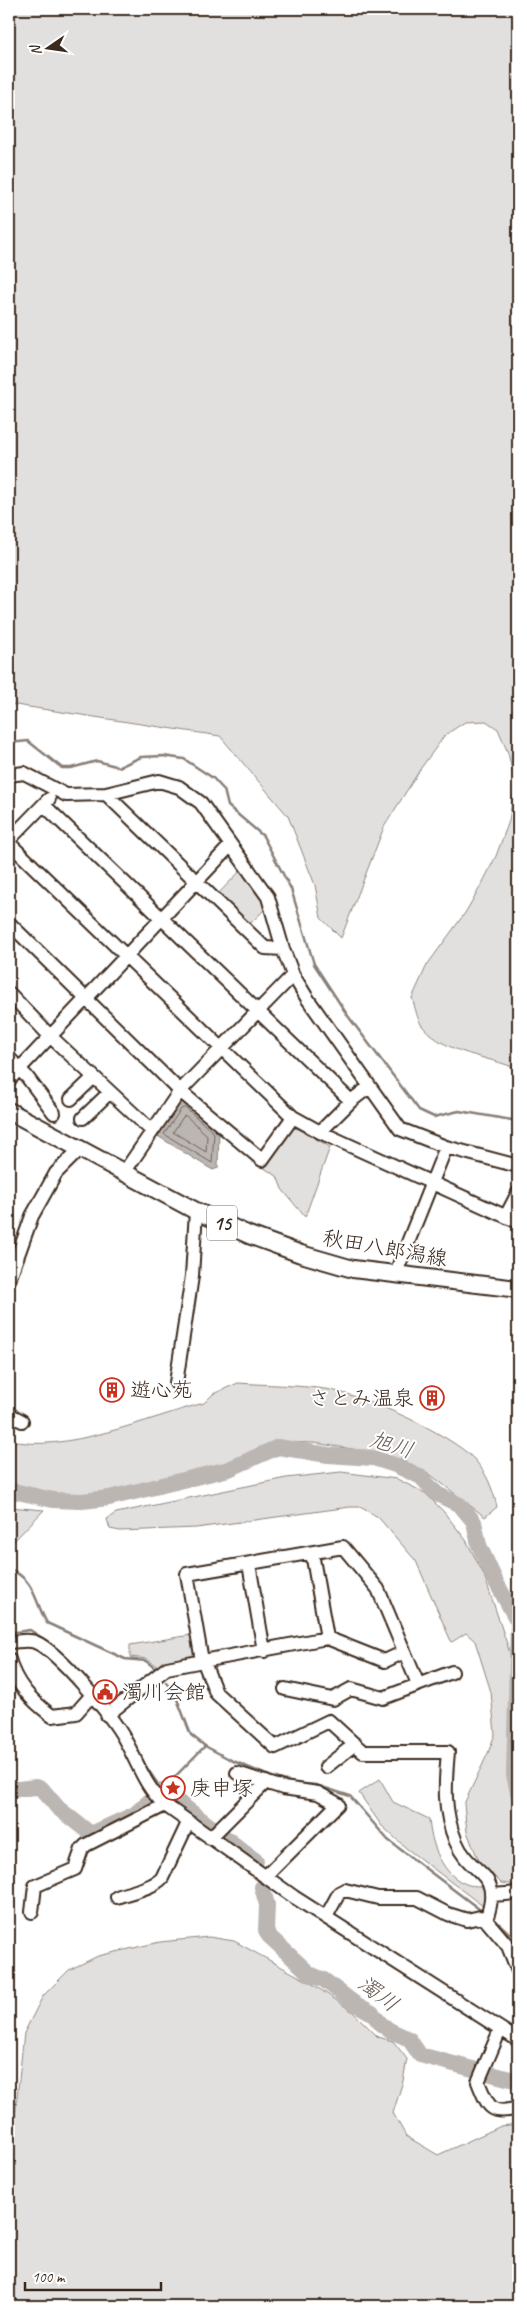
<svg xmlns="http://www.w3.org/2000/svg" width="527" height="2315" font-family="Caveat,'Klee One',sans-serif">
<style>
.green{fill:#e2e0de;stroke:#8e857e}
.water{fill:#bcb6b3;stroke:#887e77}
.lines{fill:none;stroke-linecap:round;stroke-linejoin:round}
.shore{stroke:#6f625a;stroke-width:1}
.stream{stroke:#887e77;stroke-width:2.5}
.river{stroke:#bcb6b3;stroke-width:16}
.minor-casing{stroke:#3b2a1e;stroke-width:16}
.major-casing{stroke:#3b2a1e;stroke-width:20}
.minor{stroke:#fff;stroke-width:12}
.major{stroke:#fff;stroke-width:16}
.labels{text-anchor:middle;stroke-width:4;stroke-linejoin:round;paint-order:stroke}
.shield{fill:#fff;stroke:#766a62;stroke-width:1}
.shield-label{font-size:20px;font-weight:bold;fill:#3b2a1e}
.street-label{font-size:21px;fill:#3b2a1e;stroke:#fff}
.poi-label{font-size:21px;fill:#3b2a1e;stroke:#fff;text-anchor:start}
.water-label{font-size:22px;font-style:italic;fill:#685b52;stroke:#fff}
</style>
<rect width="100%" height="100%" fill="#fff"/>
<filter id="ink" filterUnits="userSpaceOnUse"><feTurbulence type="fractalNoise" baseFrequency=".02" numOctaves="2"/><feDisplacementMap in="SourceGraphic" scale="10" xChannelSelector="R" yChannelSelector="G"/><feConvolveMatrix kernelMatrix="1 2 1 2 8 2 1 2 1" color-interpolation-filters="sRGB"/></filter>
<g filter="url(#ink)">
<path class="green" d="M9 9H518V1069C487 1056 446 1054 423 1027 417 1020 415 1006 412 998L427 965 465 913 482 884 496 856 509 821 515 783 508 753 498 729 486 721 465 722 445 735 421 768 384 827 341 938 321 918 315 885 288 816 220 736 9 704Z
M243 868 267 907 248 926 216 896Z
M293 1128 299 1129 330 1147 305 1217 282 1189 277 1176 264 1168Z
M238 1383C267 1385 296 1385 325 1389 361 1394 450 1433 475 1460 487 1474 493 1489 497 1507L485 1517 427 1472 411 1464 372 1452 314 1443 281 1442 209 1469 102 1494 77 1497 9 1485V1440C62 1455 150 1417 204 1403L213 1394Z
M341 1472 397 1479 425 1493 443 1511 466 1540 484 1575 510 1653 511 1681 507 1777 518 1813V1885L501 1883 479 1861 467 1832 464 1804 488 1753 495 1734 491 1692 475 1641 466 1633 452 1642 450 1639 416 1561 378 1517 360 1507H350L196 1528 120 1531 110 1529 107 1519 116 1513 286 1478Z
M9 1507 44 1510 9 1546Z
M191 1635 196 1653 192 1659 159 1668 147 1659 130 1657V1645Z
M380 1779 393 1802 429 1819C431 1844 442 1877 469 1885 473 1886 480 1886 484 1886L486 1893 484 1907 406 1848 381 1825 359 1793Z
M209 1937 234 1941 311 1983 353 2012 378 2037 393 2041 407 2059 403 2081 393 2113 406 2136 438 2155 501 2126 518 2124V2306H9V2172L24 2033 43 1996 69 1970 98 1956 160 1942Z"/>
<path class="water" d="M186 1101 219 1130 218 1168 213 1170 206 1166 156 1135 178 1104Z"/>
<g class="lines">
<path class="shore" d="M186 1108 214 1133 212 1163 164 1134 181 1109Z
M186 1116 207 1135 206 1152 173 1132 183 1117Z"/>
<path class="stream" d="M9 743 28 741 62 768H71L97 761 119 767 141 757 163 756 184 759 213 778 224 790 228 806 263 836 291 889 314 964 348 1016 419 1110 434 1117 459 1111 518 1121
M9 1569C36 1580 34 1601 47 1623L125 1659 146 1661 156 1669
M9 1633 30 1630 54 1646
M166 1682 177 1699 191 1735 205 1746 231 1760 269 1776 293 1783 316 1785 350 1796 388 1840 483 1912
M144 1764 162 1790 205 1746
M490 1915 511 1935 518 1948"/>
<path class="river" d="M9 1490 53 1500 82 1501 109 1498 229 1469 278 1447 328 1455 373 1458 395 1465 421 1477 437 1494 460 1505 474 1522 479 1545 496 1582 518 1622 514 1774 518 1793
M9 1790 36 1787 42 1789 58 1808 91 1834 135 1814 162 1790 256 1861
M262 1887 267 1905 266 1930 269 1936 310 1974 324 1980 354 2003 372 2013 381 2024 389 2030 409 2039 420 2055 518 2081"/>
<g class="minor-casing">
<path id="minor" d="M9 775 24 773 66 795 106 794 159 781 179 787 201 803 268 897 283 949 293 975 307 998 400 1129 446 1147 518 1166
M106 794 265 948 283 949
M44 805 351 1101
M9 840 49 799
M9 843 293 1117 320 1132 518 1222
M9 923 180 1091 262 1160 293 1117
M9 993 50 1036 152 1131
M9 1058 27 1077 54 1113
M9 1080 230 846
M71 1099 94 1077
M83 1118 110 1092
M320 1132 351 1101 369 1087
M125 1171 180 1091 293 975
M506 1216 518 1193
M395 1275 446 1147
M9 1280 32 1216 56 1173 81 1148
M176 1383 192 1276 196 1211
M9 1414 22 1421
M312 1553 327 1638
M249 1564 264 1651
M9 1642C17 1642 28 1639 35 1642 58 1651 113 1717 125 1740 138 1763 145 1787 165 1805L294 1897 518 2040
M9 1659C15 1684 32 1701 52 1716L76 1713 91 1696
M418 1684 378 1589 343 1547 187 1574 201 1655 216 1693 275 1747 329 1721 363 1752H448C445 1784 443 1811 456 1842 471 1878 504 1869 486 1920
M285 1689 333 1699 351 1689 383 1698 452 1672
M107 1715 167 1668 203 1661 327 1638 385 1661 404 1652
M326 1767 355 1744
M237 1773 283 1788 318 1793 338 1804 265 1877
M210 1838 266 1782
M492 1895 518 1893
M117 1897C130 1892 153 1888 162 1878L188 1823
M32 1912 35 1886 75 1869 82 1849 86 1845 165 1805
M326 1917 339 1893 345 1890 378 1898H417L448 1914 467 1920 480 1917 486 1920 508 1946 518 1971
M500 2030 478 2082C488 2106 490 2116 518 2108"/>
</g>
<g class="major-casing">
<path id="major" d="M9 1111 196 1211 249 1235 301 1254 353 1269 518 1289"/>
</g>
<use href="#minor" class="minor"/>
<use href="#major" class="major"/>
</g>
</g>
<defs>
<g id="building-ring" transform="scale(1.25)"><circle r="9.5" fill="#fff" stroke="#c8321e" stroke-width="1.5"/><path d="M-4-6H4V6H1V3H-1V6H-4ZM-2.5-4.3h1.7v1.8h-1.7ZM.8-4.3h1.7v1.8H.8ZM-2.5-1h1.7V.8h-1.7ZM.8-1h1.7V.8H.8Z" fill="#c8321e"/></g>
<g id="civic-ring" transform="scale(1.25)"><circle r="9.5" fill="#fff" stroke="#c8321e" stroke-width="1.5"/><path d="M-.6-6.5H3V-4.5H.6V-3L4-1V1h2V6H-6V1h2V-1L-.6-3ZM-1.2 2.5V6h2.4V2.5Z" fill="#c8321e"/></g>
<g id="sight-ring" transform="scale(1.25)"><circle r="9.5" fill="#fff" stroke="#c8321e" stroke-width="1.5"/><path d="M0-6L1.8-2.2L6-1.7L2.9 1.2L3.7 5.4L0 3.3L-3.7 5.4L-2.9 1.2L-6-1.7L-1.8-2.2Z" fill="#c8321e"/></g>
</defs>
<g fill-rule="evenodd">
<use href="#building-ring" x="112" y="1390"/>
<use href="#building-ring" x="432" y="1398"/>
<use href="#civic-ring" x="105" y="1692"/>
<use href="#sight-ring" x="173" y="1788"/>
</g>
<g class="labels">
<rect class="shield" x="207" y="1205.5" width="30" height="35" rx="4"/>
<g class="shield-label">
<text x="222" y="1230">15</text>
</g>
<g class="street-label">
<text transform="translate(385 1248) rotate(10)" y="7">秋田八郎潟線</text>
</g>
<g class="poi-label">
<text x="130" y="1397">遊心苑</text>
<text x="414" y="1405" text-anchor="end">さとみ温泉</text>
<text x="122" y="1699">濁川会館</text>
<text x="190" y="1795">庚申塚</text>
</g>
<g class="water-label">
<text transform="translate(392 1444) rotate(17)" y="8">旭川</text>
<text transform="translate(379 1993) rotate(37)" y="8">濁川</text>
</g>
</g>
<rect width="527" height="2315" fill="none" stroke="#fff" stroke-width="30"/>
<rect x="15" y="15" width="497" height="2285" fill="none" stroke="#3b2a1e" stroke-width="2" filter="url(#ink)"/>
<g transform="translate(48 48) rotate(257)" stroke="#ffffff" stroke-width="4" paint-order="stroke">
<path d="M0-4L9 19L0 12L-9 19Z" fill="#3b2a1e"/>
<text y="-8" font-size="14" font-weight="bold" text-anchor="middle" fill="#3b2a1e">N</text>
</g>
<path d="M25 2282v8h136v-8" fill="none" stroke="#3b2a1e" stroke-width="2.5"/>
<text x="32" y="2282" font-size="15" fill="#3b2a1e" stroke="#ffffff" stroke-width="4" paint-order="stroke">100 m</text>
</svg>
